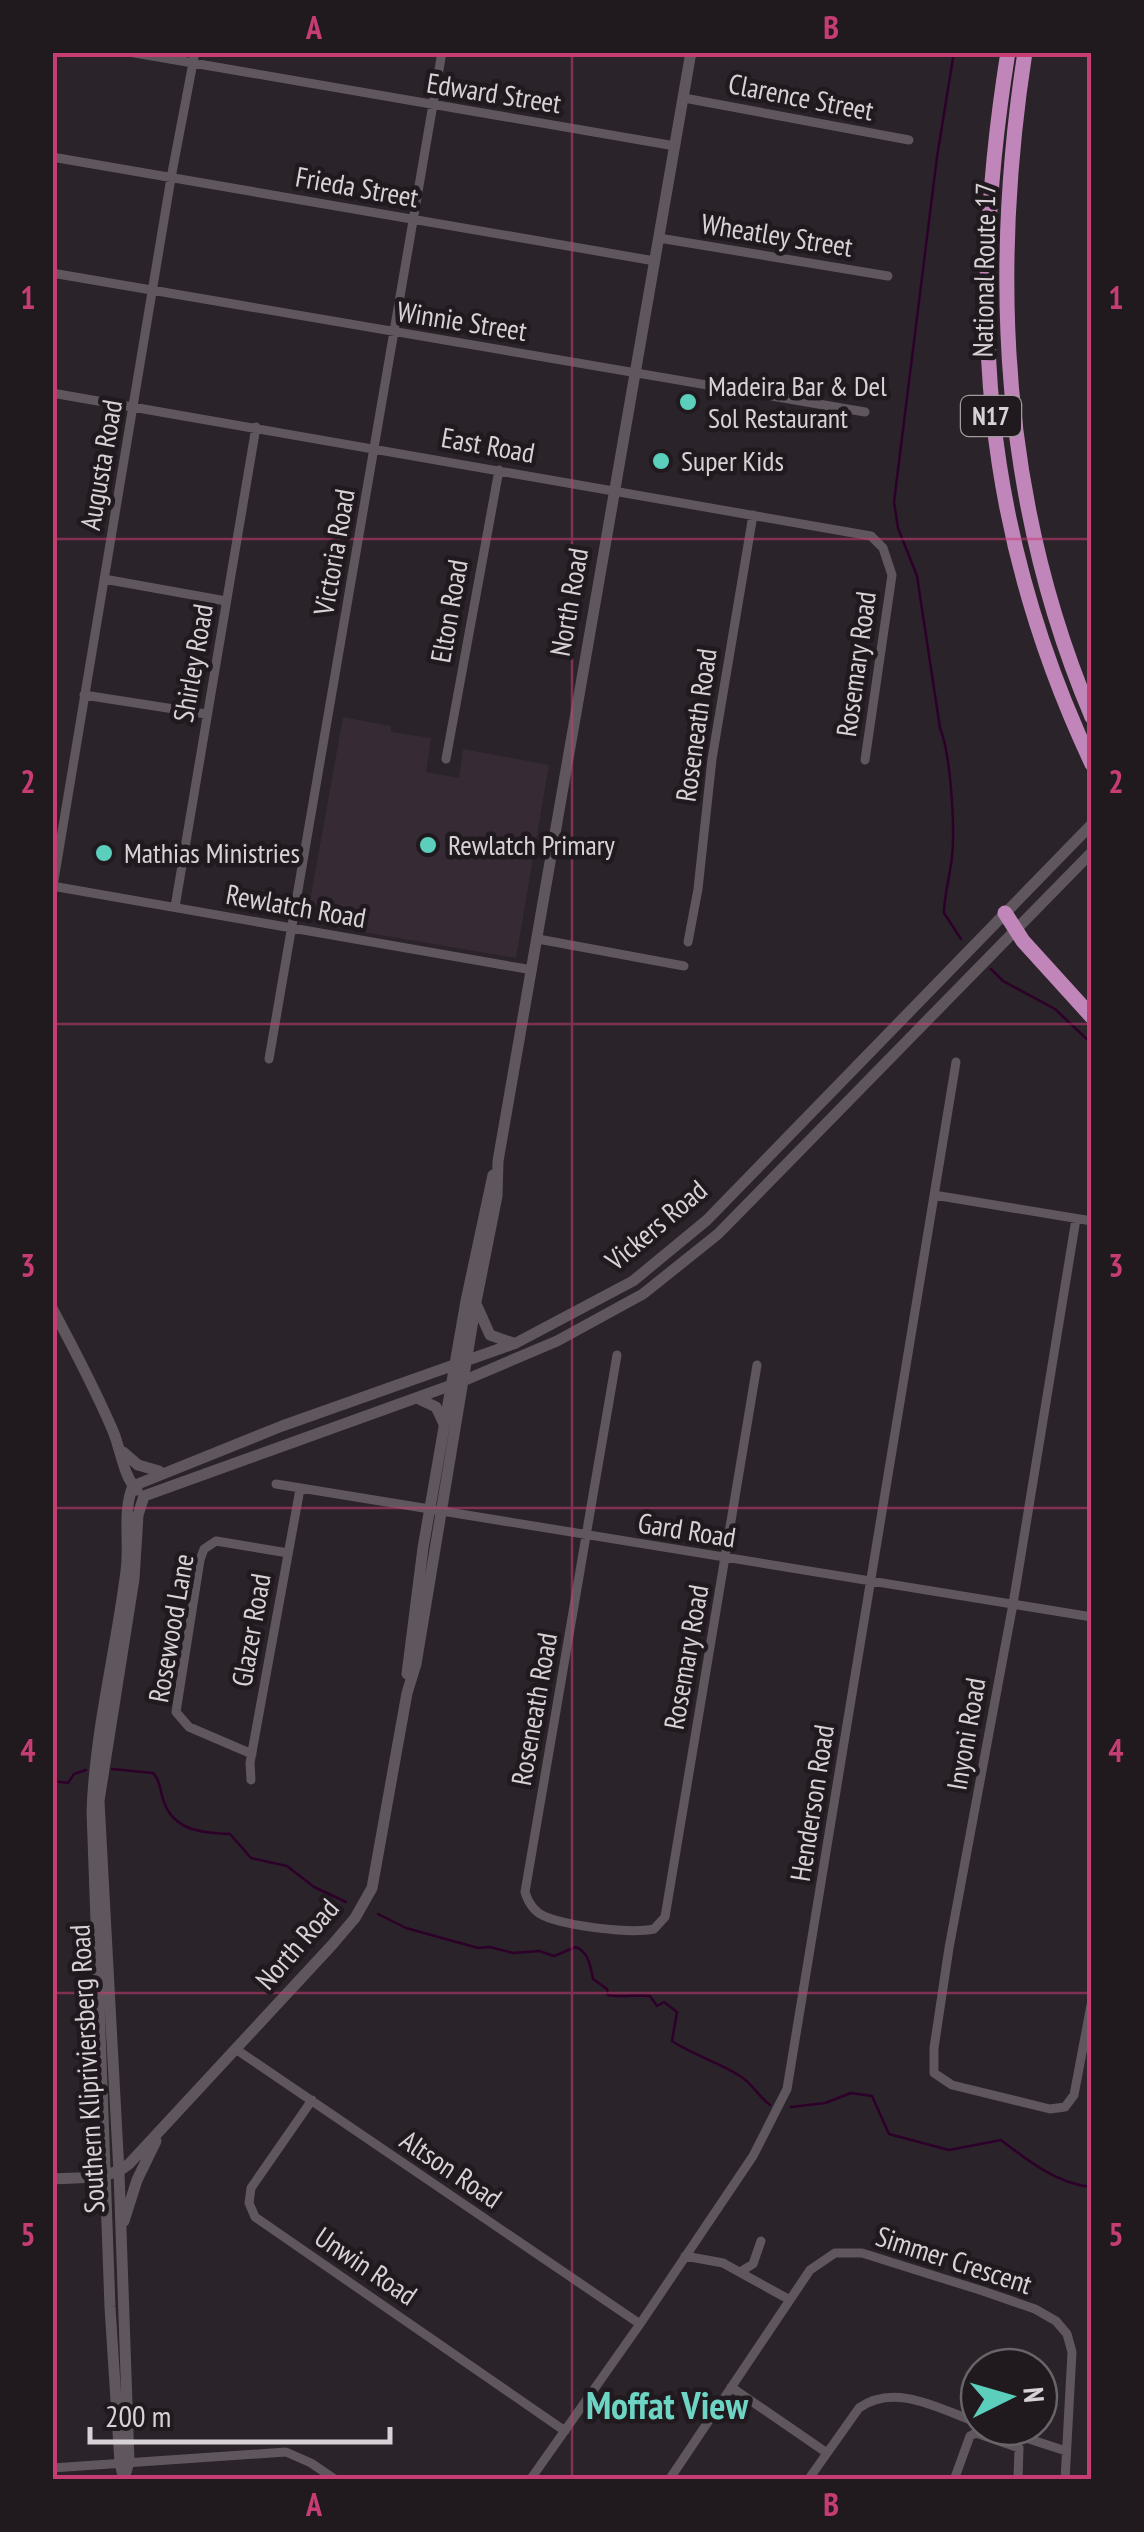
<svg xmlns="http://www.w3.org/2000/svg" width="1144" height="2532" font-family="'PT Sans Narrow',sans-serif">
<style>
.built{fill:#362a34}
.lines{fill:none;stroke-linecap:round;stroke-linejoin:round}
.stream{stroke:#2d002a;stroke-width:2.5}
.street{stroke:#5f575d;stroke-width:9}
.secondary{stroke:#5f575d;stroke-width:11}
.highway{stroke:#c186b9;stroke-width:15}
.grid{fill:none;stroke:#c63d74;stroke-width:2.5;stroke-opacity:0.55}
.poi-dot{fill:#5bcebc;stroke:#201a1f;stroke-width:4}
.labels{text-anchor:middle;stroke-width:9;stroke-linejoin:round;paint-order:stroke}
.shield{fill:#201a1f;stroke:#a09b9f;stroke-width:2.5}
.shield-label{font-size:25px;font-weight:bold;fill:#d7d2d6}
.street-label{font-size:28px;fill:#d7d2d6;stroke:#201a1f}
.poi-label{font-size:28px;fill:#d7d2d6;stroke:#201a1f;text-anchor:start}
.district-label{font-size:38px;font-weight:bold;fill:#6ed5c4;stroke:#201a1f}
.neatline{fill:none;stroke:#c63d74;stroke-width:4}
.grid-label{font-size:32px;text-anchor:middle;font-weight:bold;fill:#c63d74}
</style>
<rect width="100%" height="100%" fill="#2a2329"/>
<path class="built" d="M343 717 391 726V732L431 738 426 772 459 778 463 749 549 765 516 958 315 924 308 912Z"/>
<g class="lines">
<path class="stream" d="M954 52 937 157 894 502 898 528 917 576 940 728C951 755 955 828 952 857 950 876 944 895 944 913L961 939
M991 969 1003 981 1055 1009 1092 1044
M112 1769 153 1773C161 1781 160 1792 164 1802 174 1831 203 1833 230 1834L251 1858 287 1866 314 1887 346 1902
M52 1781 68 1783 74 1774 86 1770
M378 1914 406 1928 478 1948 490 1947 513 1953 539 1951 554 1956 576 1947C589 1953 590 1965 593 1979L607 1989 608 1995C622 1998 636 1994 650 1996L657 2006 664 2002 677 2012 672 2041C693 2055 718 2062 740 2076 752 2083 758 2096 770 2105
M791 2107 825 2103 851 2093 872 2096 889 2134 949 2150 1001 2140C1027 2160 1057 2184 1092 2187"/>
<path class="street" d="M129 52 675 146
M684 98 909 140
M52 157 655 261
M659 238 888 276
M52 273 865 412
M52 393 871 536 883 548 892 575 865 760
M104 579 226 601
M84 695 206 714
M446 759 499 470
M52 886 532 970
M53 886 171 178 195 52
M175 907 256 427
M538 939 684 966
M688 942 698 889 712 759 753 515
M269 1059 442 52
M934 1195 1092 1221
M1076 1219 1013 1604 949 1948 934 2048V2073L952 2085 1050 2109 1065 2107 1074 2095 1092 2000
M617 1355 525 1892C528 1902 533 1911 544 1916 567 1926 629 1934 654 1929L665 1917 757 1365
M276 1484 1092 1617
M252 1754 189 1727 176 1712 200 1560 204 1549 216 1541 288 1553
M251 1780 250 1763 300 1489
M237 2050 640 2324
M312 2100 251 2188 249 2203 255 2217 565 2431
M685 2256 723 2263 790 2300
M740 2272 753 2264 761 2241
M731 2387 827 2453
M992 2427 1066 2451
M52 2468 286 2452 311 2463 336 2480
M530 2480 640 2324 753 2156 787 2089 956 1062
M669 2480 810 2270 835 2253H862L983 2291 1035 2309 1056 2321 1067 2334 1072 2352 1065 2480
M808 2480 859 2408C896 2382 941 2410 979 2423
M954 2480 970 2436 976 2433 1019 2448 1018 2479"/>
<path class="secondary" d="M477 1306 490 1335 513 1343
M52 1308C74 1349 95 1389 113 1431 121 1450 123 1476 137 1490
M417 1398 436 1407 444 1424
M123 1452 138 1465 159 1471
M144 1496 463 1381 557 1341 643 1294 718 1234 1092 852
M407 1674 423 1548 466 1301 493 1175
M52 2179C77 2177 109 2181 129 2164L332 1945 355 1918 372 1888 407 1693 416 1664 476 1302 497 1196 498 1161 691 52
M124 2221 137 2180 156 2141
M124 2479 129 2462 119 2172 99 1801 134 1579 138 1515 144 1496
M124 2480 120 2463 110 2307 92 1811C95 1730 116 1651 126 1571 130 1543 122 1512 133 1486L282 1426 516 1343 633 1281 707 1220 1092 824"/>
<path class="highway" d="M1008 52C967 307 981 529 1092 764
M1025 52C990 278 1002 505 1092 717
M1005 913 1023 941 1092 1017"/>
</g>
<path class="grid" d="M572 52V2480M52 539H1092M52 1024H1092M52 1508H1092M52 1993H1092"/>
<g class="poi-dot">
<circle cx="688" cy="402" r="10"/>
<circle cx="661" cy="461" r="10"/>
<circle cx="428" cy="845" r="10"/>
<circle cx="104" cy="853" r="10"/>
</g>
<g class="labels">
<rect class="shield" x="961" y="396" width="60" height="40" rx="8"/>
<g class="shield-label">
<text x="991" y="425">N17</text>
</g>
<g class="street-label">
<text transform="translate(494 93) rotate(9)" y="10">Edward Street</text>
<text transform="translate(801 97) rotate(11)" y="10">Clarence Street</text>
<text transform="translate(357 187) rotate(10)" y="10">Frieda Street</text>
<text transform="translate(777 235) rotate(9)" y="10">Wheatley Street</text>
<text transform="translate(984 270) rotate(-89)" y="10">National Route 17</text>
<text transform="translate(462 321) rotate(9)" y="10">Winnie Street</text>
<text transform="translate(488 445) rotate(10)" y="10">East Road</text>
<text transform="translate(101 465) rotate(-80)" y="10">Augusta Road</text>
<text transform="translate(334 552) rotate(-80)" y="10">Victoria Road</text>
<text transform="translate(569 602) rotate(-80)" y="10">North Road</text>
<text transform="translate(449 611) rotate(-80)" y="10">Elton Road</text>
<text transform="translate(193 663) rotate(-80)" y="10">Shirley Road</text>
<text transform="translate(856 664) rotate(-82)" y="10">Rosemary Road</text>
<text transform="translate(696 725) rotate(-82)" y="10">Roseneath Road</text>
<text transform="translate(296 906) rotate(10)" y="10">Rewlatch Road</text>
<text transform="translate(656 1225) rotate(-40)" y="10">Vickers Road</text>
<text transform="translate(687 1530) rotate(9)" y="10">Gard Road</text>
<text transform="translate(171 1628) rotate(-80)" y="10">Rosewood Lane</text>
<text transform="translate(251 1630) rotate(-80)" y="10">Glazer Road</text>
<text transform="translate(686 1657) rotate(-80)" y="10">Rosemary Road</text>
<text transform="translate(534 1709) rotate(-80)" y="10">Roseneath Road</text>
<text transform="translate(966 1734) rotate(-80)" y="10">Inyoni Road</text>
<text transform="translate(812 1803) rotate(-81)" y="10">Henderson Road</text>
<text transform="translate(297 1944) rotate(-49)" y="10">North Road</text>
<text transform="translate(87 2069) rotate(-93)" y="10">Southern Klipriviersberg Road</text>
<text transform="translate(451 2169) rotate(34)" y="10">Altson Road</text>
<text transform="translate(954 2260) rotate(18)" y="10">Simmer Crescent</text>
<text transform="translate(366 2266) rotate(34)" y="10">Unwin Road</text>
</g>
<g class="poi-label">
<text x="708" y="396">Madeira Bar &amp; Del<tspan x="708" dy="32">Sol Restaurant</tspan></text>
<text x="681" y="471">Super Kids</text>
<text x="448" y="855">Rewlatch Primary</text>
<text x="124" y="863">Mathias Ministries</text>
</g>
<g class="district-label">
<text x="667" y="2419">Moffat View</text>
</g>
</g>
<rect width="1144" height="2532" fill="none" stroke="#201a1f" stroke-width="110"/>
<g transform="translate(1009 2397) rotate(85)"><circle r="48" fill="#201a1f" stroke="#696468" stroke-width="2.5"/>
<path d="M0-8L18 38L0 25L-18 38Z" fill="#5bcebc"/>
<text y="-15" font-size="28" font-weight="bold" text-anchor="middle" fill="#d7d2d6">N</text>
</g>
<path d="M90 2427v15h300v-15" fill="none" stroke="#d7d2d6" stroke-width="5"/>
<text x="105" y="2427" font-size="30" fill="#d7d2d6" stroke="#201a1f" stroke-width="8" paint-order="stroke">200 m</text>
<rect x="55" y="55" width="1034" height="2422" class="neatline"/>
<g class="grid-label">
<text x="314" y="39">A</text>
<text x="831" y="39">B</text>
<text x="28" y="309">1</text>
<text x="1116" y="309">1</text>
<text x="28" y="793">2</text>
<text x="1116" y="793">2</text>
<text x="28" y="1277">3</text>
<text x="1116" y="1277">3</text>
<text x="28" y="1762">4</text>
<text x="1116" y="1762">4</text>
<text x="28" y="2246">5</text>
<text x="1116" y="2246">5</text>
<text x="314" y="2516">A</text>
<text x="831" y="2516">B</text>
</g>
</svg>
